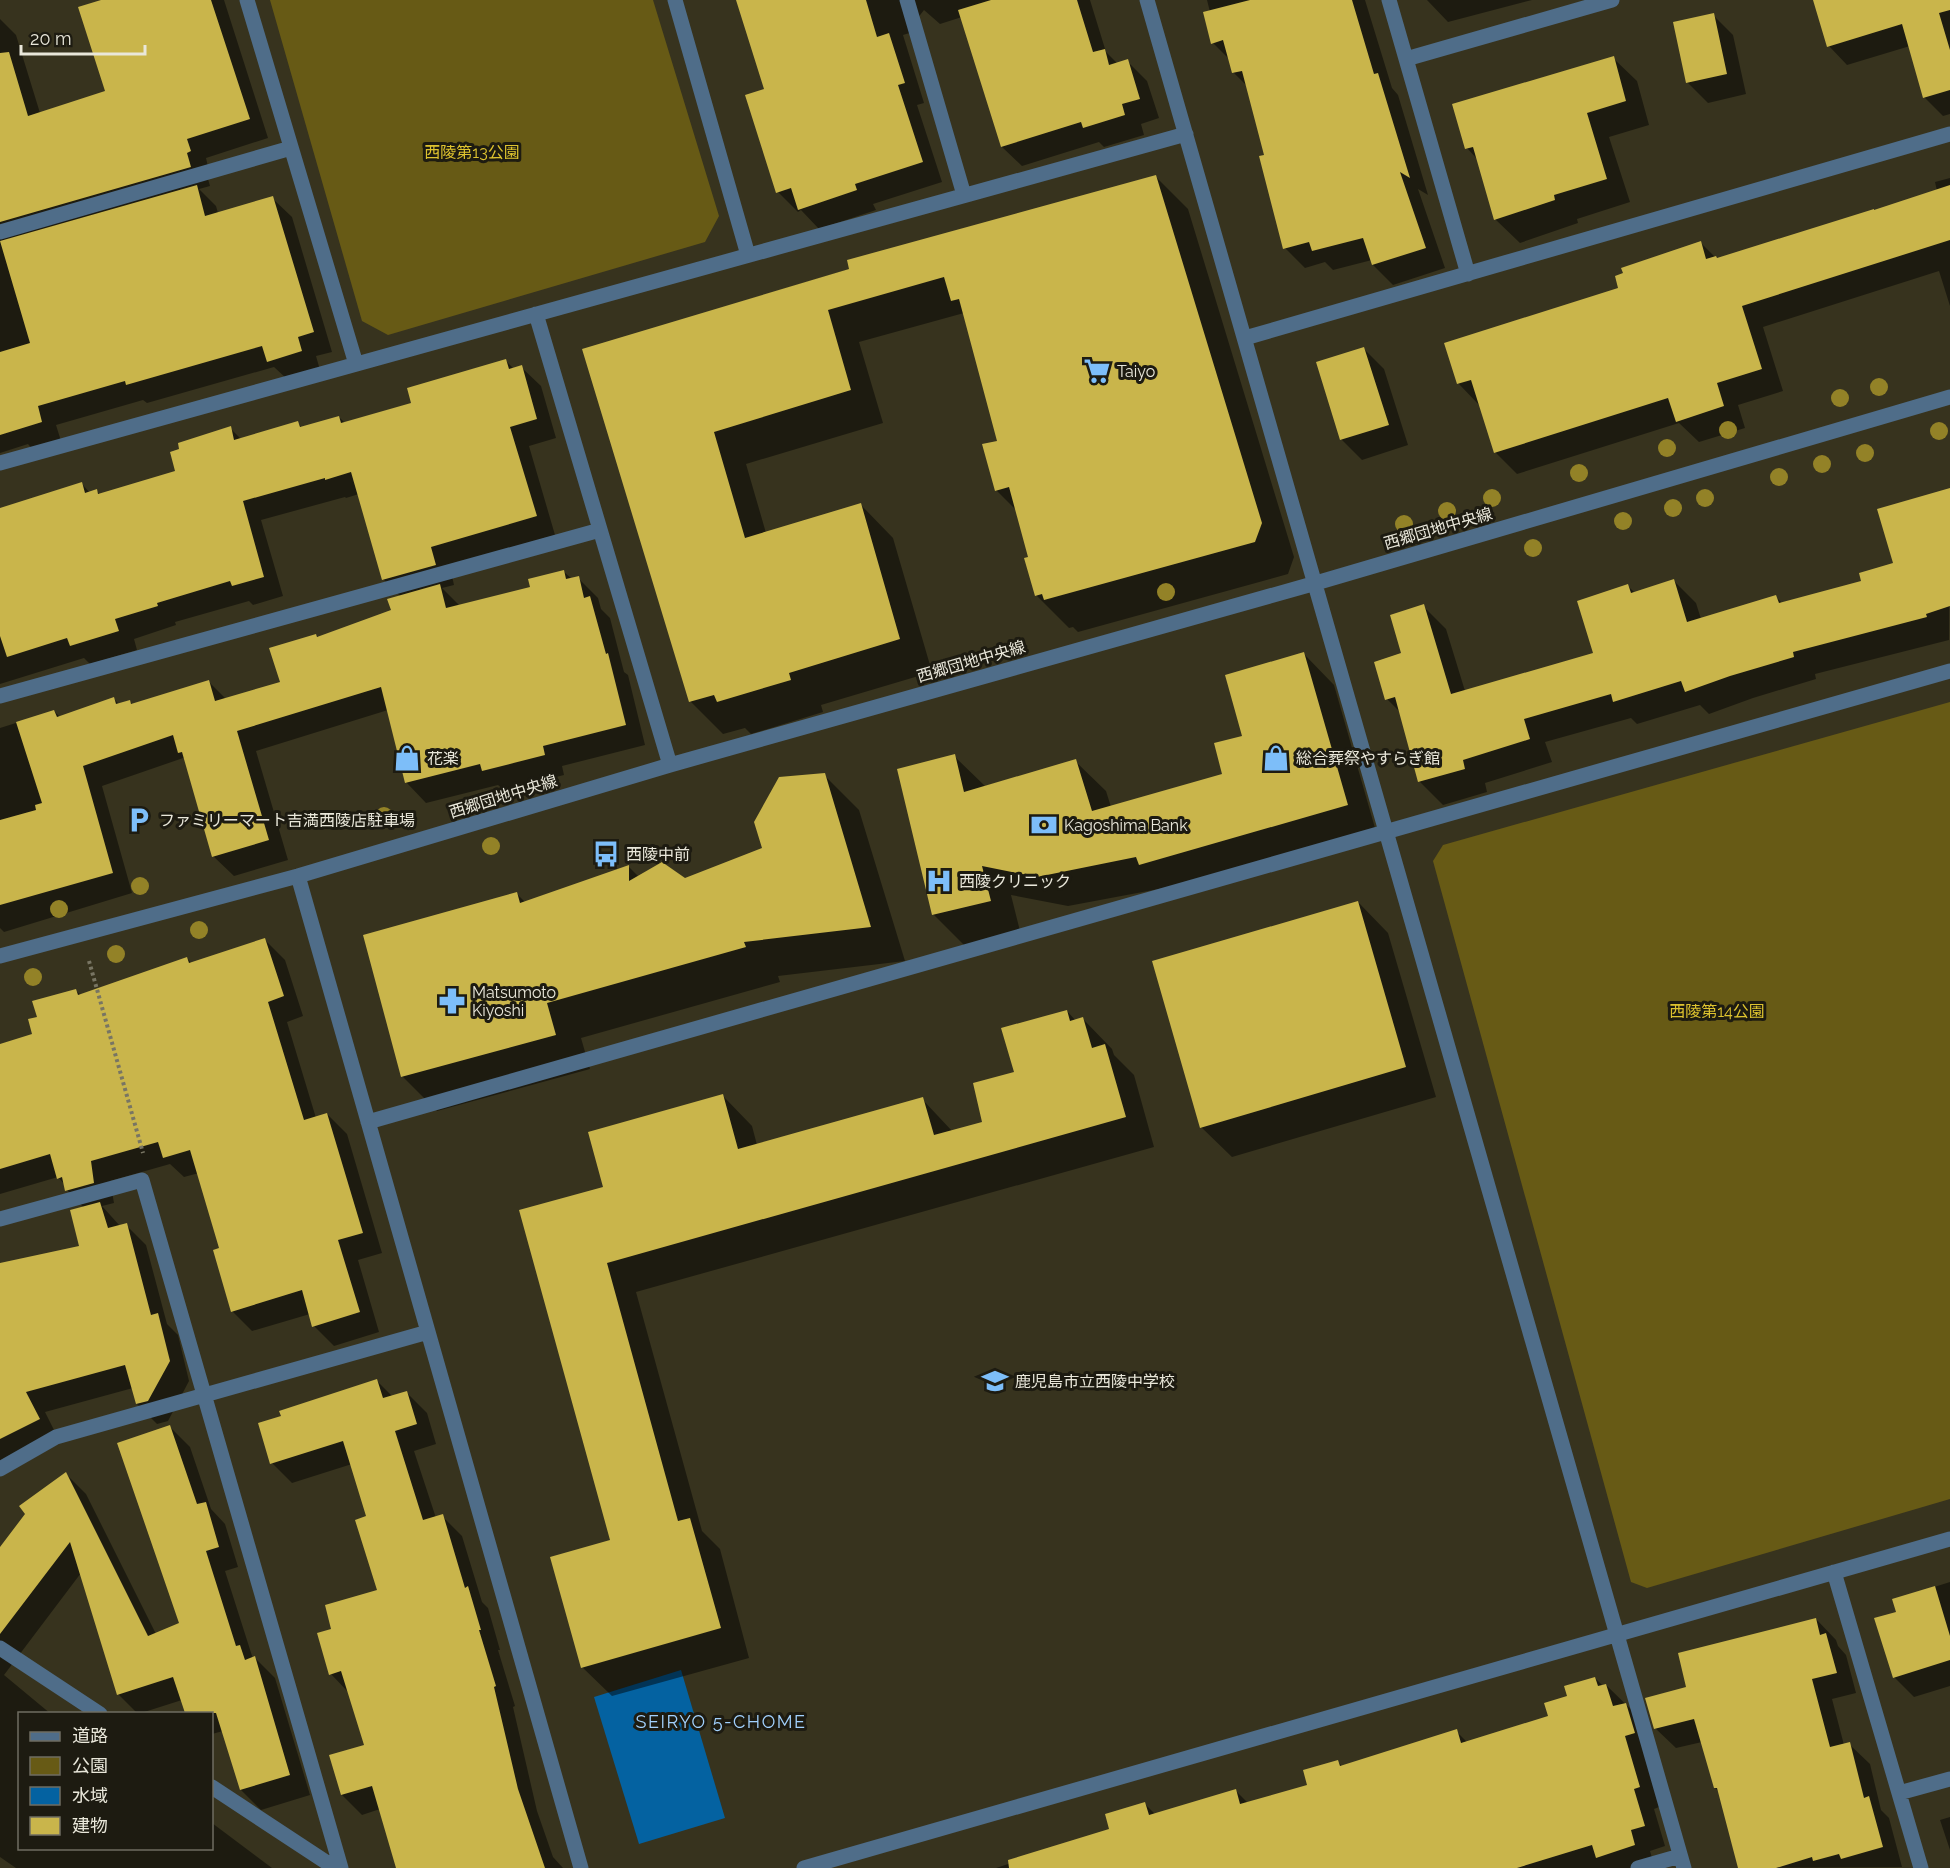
<svg xmlns="http://www.w3.org/2000/svg" width="1950" height="1868" font-family="Raleway,'Noto Sans JP',sans-serif">
<style>
.green{fill:#675a15}
.water{fill:#0462a1}
.shadow{fill:#0007}
.building{fill:#c9b54b}
.lines{fill:none;stroke-linecap:round;stroke-linejoin:round}
.path{stroke:#787563;stroke-width:4;stroke-dasharray:3 3;stroke-linecap:butt}
.minor{stroke:#4f6d89;stroke-width:15}
.tree{fill:#938227}
.labels{text-anchor:middle;stroke-width:6;stroke-linejoin:round;paint-order:stroke}
.park-label{font-size:16px;fill:#dec32f;stroke:#1d1b11}
.poi-label{font-size:16px;fill:#e9e7da;stroke:#1d1b11;text-anchor:start}
.street-label{font-size:16px;fill:#e9e7da;stroke:#1d1b11}
.neighbourhood-label{font-size:18px;letter-spacing:1.5px;fill:#a2d1fd;stroke:#1d1b11}
</style>
<rect width="100%" height="100%" fill="#37331e"/>
<path class="green" d="M270 0H653L719 216 705 242 388 335 362 321Z
M1950 702V1499L1647 1588 1631 1582 1433 861 1443 845Z"/>
<path class="water" d="M681 1670 725 1818 639 1844 594 1697Z"/>
<path class="shadow" d="M106 0H224L268 138 206 158 209 171 206 172 210 186 199 189 216 206 218 213 272 198 292 217 332 352 316 356 320 370 288 380 274 367 147 403 143 400 56 425 61 441 33 450 28 444 0 453V19L16 35 40 113 107 92Z
M738 0H1090L1106 52 1118 64 1127 61 1147 81 1159 118 1141 124 1144 135 1104 147 1099 142 1022 166 1002 147 962 17 940 24 924 10 917 19 919 30 903 35 924 103 917 105 942 182 873 204 876 210 819 229 801 210 798 212 778 192 766 90Z
M1207 0H1365L1392 88 1398 95 1428 195 1418 189 1445 268 1393 285 1373 265 1372 260 1333 270 1325 262 1305 268 1285 248 1266 156 1248 87 1234 73 1230 60 1213 43 1210 12Z
M1427 0H1532L1448 22Z
M1815 0H1950V114L1943 116 1924 97 1910 46 1847 65 1829 46Z
M1713 15 1733 35 1746 94 1708 103 1687 82Z
M1613 58 1637 81 1649 125 1609 137 1630 202 1577 219 1578 223 1520 243 1496 220 1478 160 1467 148Z
M1155 176 1188 209 1294 557 1288 574 1078 632 1073 627 1069 628 1036 595 1029 558 1017 511 996 490 999 442 964 313 859 342 883 423 746 464 766 533 861 505 893 538 932 672 821 705 823 712 751 734 745 728 723 734 691 702 583 350Z
M1950 178V306L1939 271 1763 327 1783 391 1738 405 1745 428 1699 442 1679 423 1517 474 1495 452 1480 406 1458 383 1700 242 1718 260 1937 191 1935 182Z
M1364 349 1384 369 1408 445 1362 460 1341 439Z
M506 361 514 369 521 367 541 386 556 438 529 446 555 535 450 567 454 585 442 588 460 606 532 588 563 571 572 579 578 578 598 598 601 609 610 618 624 672 628 675 645 745 562 766 564 775 504 790 498 785 426 803 406 782 388 710 256 751 288 860 234 876 213 856 186 757 102 786 132 893 4 932 0 928V728L54 711 60 717 114 699 120 705 129 701 133 705 208 681 226 699 282 683 316 635 319 638 393 611 401 597 383 579 359 494 346 498 345 497 261 520 283 596 253 605 249 601 175 622 176 625 134 639 137 650 90 664 84 658 0 684V510L82 484 90 493 96 491 101 495 177 472 230 428 241 439 298 423 302 428 339 417 345 423 413 404Z
M1950 490 1949 640 1815 674 1816 679 1753 698 1709 714 1700 705 1637 724 1631 718 1545 742 1552 762 1485 783 1487 792 1443 805 1420 782 1401 713 1387 699 1423 606 1446 629 1465 691 1595 654 1628 586 1635 593 1673 580 1696 603 1701 619 1776 597 1783 604 1863 582 1895 565Z
M1304 654 1334 685 1377 835 1164 888 1068 906 1011 895 1020 931 964 945 933 914 954 756 985 786 1075 761 1106 791 1111 807 1224 775 1244 737Z
M824 775 859 810 905 961 778 976 780 982 581 1038 590 1069 437 1111 402 1076 517 894 525 902 629 867 639 877 684 879 764 849Z
M1358 902 1388 933 1436 1097 1232 1157 1201 1127Z
M265 940 285 960 303 1016 287 1022 316 1118 327 1114 347 1134 382 1253 358 1260 379 1332 334 1346 314 1326 310 1314 252 1331 232 1311 221 1249 199 1173 184 1177 170 1164 110 1181 114 1203 102 1206 120 1226 126 1225 146 1245 167 1324 178 1335 189 1381 168 1421 157 1424 137 1404 133 1388 45 1412 59 1440 0 1469V1265L81 1247 84 1208 67 1190 65 1185 58 1177 0 1194V1046L34 1035 39 1018 76 991 81 995 187 958 192 964Z
M1067 1011 1076 1021 1083 1019 1112 1049 1114 1055 1134 1075 1154 1147 636 1292 702 1531 720 1549 749 1658 612 1696 582 1667 612 1541 605 1188 723 1096 752 1126 757 1145 922 1099 953 1132 984 1123 1015 1073Z
M377 1381 393 1397 407 1393 427 1413 436 1444 414 1451 436 1518 442 1516 462 1536 482 1602 488 1608 500 1650H498L515 1706 513 1707 537 1811 553 1857 563 1868H397L380 1809 362 1815 342 1795 365 1746 349 1693 331 1674 333 1630 378 1591 368 1517 352 1464 292 1483 272 1463Z
M170 1427 190 1447 211 1509 225 1524 238 1567 225 1571 253 1659 255 1658 275 1678 310 1795 261 1810 241 1790 223 1731 212 1734V1714H186L182 1700 138 1714 118 1694 81 1573 4 1675 51 1714H20V1848H212V1823L272 1868H16L0 1857V1549L66 1474 86 1494 156 1634 181 1624Z
M1950 1582V1686L1914 1697 1894 1677 1897 1613 1893 1600Z
M1816 1619 1836 1640 1838 1646 1846 1655 1856 1693 1832 1699 1844 1745 1849 1744 1870 1764 1881 1810 1889 1818 1902 1867 1740 1868 1719 1792 1715 1788 1702 1742 1676 1748 1655 1728 1688 1688Z
M1595 1678 1603 1686 1606 1685 1646 1724 1659 1807 1654 1809 1665 1846 1650 1851 1655 1868H996L1111 1830 1145 1804 1156 1815 1236 1791 1248 1803 1309 1786 1337 1761 1343 1767 1456 1731 1468 1743 1550 1717 1569 1697Z
M1950 1817V1850L1940 1820Z"/>
<path class="building" d="M101 0H211L250 119 187 139 191 151 187 153 191 167 0 222V53L9 52 28 116 105 91 78 7Z
M736 0H866L877 37 889 33 905 83 898 85 923 162 855 184 857 190 798 210 791 188 776 193 745 95 764 89Z
M991 0H1077L1093 52 1105 49 1109 65 1128 59 1140 99 1122 104 1125 115 1083 128 1081 122 1001 147 958 10Z
M1250 0H1352L1374 74 1378 73 1410 178 1400 172 1426 248 1372 265 1363 238 1312 251 1309 242 1283 249 1259 156 1264 155 1242 71 1232 73 1223 40 1211 44 1203 12Z
M1813 0H1950V10L1939 13 1950 50V90L1923 98 1902 24 1827 47Z
M1714 13 1727 74 1686 83 1673 22Z
M1614 56 1626 101 1587 113 1607 179 1554 195 1555 200 1494 220 1473 147 1465 149 1452 104Z
M1156 175 1262 523 1255 542 1044 600 1042 594 1035 596 1024 558 1028 557 1009 487 995 491 982 444 997 441 959 299 951 301 944 277 828 310 851 390 714 432 745 538 861 503 900 639 789 673 791 680 717 702 714 695 689 702 582 349 849 269 847 260Z
M197 185 205 216 273 196 314 332 298 337 302 351 267 362 262 346 126 385 125 381 38 406 42 422 0 435V352L30 343 0 241Z
M1950 185V240L1742 306 1762 369 1717 383 1724 406 1676 422 1668 398 1494 453 1471 380 1457 384 1444 343 1618 288 1615 276 1623 273 1621 268 1701 241 1706 259 1716 256 1717 258 1874 209V210Z
M1364 347 1389 425 1340 440 1316 362Z
M506 359 509 369 522 365 537 419 510 427 537 516 431 547 436 565 382 580 351 472 325 480V478L243 501 264 577 232 586 230 581 157 603 158 606 115 619 119 631 70 646 67 638 7 657 0 636V508L82 482 85 493 97 489 98 494 175 471 170 452 179 449 178 443 231 426 234 440 298 421 300 427 339 416 341 423 411 403 407 388Z
M1950 488V606L1926 614 1927 617 1793 652 1794 657 1730 676 1685 692 1681 681 1613 702 1611 694 1524 719 1530 739 1463 760 1465 769 1418 782 1395 697 1385 700 1374 662 1401 653 1390 615 1424 604 1451 694 1593 653 1577 601 1628 584 1631 593 1674 579 1687 622 1776 595 1779 603 1861 581 1859 573 1893 563 1877 509Z
M564 570 566 579 579 576 584 598 590 596 606 654 608 653 626 725 543 746 545 755 482 771 480 764 405 783 381 687 237 731 269 840 212 857 182 752 178 753 173 735 83 766 113 873 0 905V820L36 810 35 805 42 803 16 722 54 710 57 717 114 697 116 704 130 700 131 704 209 680 215 701 280 682 269 648 316 634 317 637 391 610 387 599 440 584 446 608 530 587 528 579Z
M1304 652 1348 805 1139 865 1136 857 1037 877 982 866 991 901 932 915 897 769 955 754 964 792 1076 759 1092 811 1222 774 1214 743 1242 736 1225 675Z
M825 773 871 927 744 942 746 947 547 1003 556 1035 401 1077 363 935 517 892 520 903 629 865V881L662 862 685 878 762 848 754 822 779 777Z
M1358 901 1406 1067 1200 1128 1152 961Z
M265 938 284 996 268 1002 304 1120 327 1113 363 1233 338 1240 360 1312 312 1327 302 1290 231 1312 213 1250 219 1248 190 1150 163 1158 158 1142 91 1161 94 1183 65 1191 62 1177 57 1179 50 1154 0 1169V1044L32 1034 28 1019 37 1017 32 1001 76 989 78 995 187 957 189 963Z
M1067 1010 1070 1021 1083 1017 1092 1048 1105 1044 1126 1117 607 1263 678 1521 690 1518 721 1628 581 1668 550 1557 610 1540 519 1210 603 1187 588 1132 723 1094 738 1149 923 1097 934 1135 982 1122 973 1083 1014 1072 1001 1028Z
M100 1202 108 1228 127 1223 151 1315 158 1313 170 1361 148 1401 136 1404 125 1365 26 1392 40 1419 0 1439V1263L79 1246 70 1210Z
M377 1379 383 1398 407 1391 417 1424 395 1431 423 1520 443 1514 465 1588 468 1586 481 1630H479L496 1686 494 1687 518 1789 545 1868H396L372 1786 341 1795 329 1755 364 1745 341 1671 329 1675 317 1633 331 1629 325 1605 377 1590 355 1520 366 1516 343 1441 270 1464 258 1423 281 1416 279 1411Z
M170 1425 197 1504 206 1502 219 1547 206 1551 236 1646 240 1645 245 1660 255 1656 290 1775 240 1790 216 1713H185L173 1677 117 1695 70 1542 0 1634V1547L25 1514 19 1506 66 1472 148 1636 179 1623 117 1443Z
M1935 1586 1950 1636V1660L1893 1678 1874 1618 1896 1612 1892 1599Z
M1816 1618 1820 1635 1826 1633 1837 1673 1812 1679 1830 1747 1850 1742 1864 1798 1869 1796 1883 1847 1841 1859 1839 1854 1813 1861 1812 1857 1776 1868H1738L1717 1788H1714L1694 1719 1654 1729 1645 1698 1686 1687 1678 1653Z
M1595 1677 1598 1686 1606 1684 1613 1706 1626 1703 1635 1733 1625 1736 1640 1787 1634 1789 1645 1826 1631 1830 1635 1845 1596 1858 1592 1845 1517 1868H1009L1008 1860 1109 1829 1105 1814 1145 1802 1149 1815 1236 1789 1240 1804 1307 1785 1303 1770 1338 1760 1340 1766 1457 1729 1461 1743 1548 1716 1544 1703 1567 1696 1564 1686Z"/>
<g class="lines">
<path class="path" d="M89 961 143 1153"/>
<path class="minor" d="M247 0 356 364
M675 0 748 255
M907 0 964 195
M1147 0 1684 1868
M1389 0 1468 274
M1406 59 1612 0
M0 232 291 148
M536 314 670 765
M1245 338 1950 134
M0 463 1186 134
M0 696 600 530
M298 876 581 1868
M0 956 298 876 670 765 1316 583 1950 397
M368 1122 1950 671
M0 1219 142 1180 341 1868
M0 1469 56 1437 428 1332
M1834 1572 1921 1868
M0 1648 100 1714
M212 1787 335 1868
M1899 1793 1950 1779
M804 1868 1950 1539
M1638 1868 1680 1856"/>
</g>
<g class="tree">
<circle cx="1879" cy="387" r="9"/>
<circle cx="1840" cy="398" r="9"/>
<circle cx="1728" cy="430" r="9"/>
<circle cx="1939" cy="431" r="9"/>
<circle cx="1667" cy="448" r="9"/>
<circle cx="1865" cy="453" r="9"/>
<circle cx="1822" cy="464" r="9"/>
<circle cx="1579" cy="473" r="9"/>
<circle cx="1779" cy="477" r="9"/>
<circle cx="1492" cy="498" r="9"/>
<circle cx="1705" cy="498" r="9"/>
<circle cx="1673" cy="508" r="9"/>
<circle cx="1447" cy="511" r="9"/>
<circle cx="1623" cy="521" r="9"/>
<circle cx="1404" cy="524" r="9"/>
<circle cx="1533" cy="548" r="9"/>
<circle cx="1166" cy="592" r="9"/>
<circle cx="384" cy="816" r="9"/>
<circle cx="491" cy="846" r="9"/>
<circle cx="140" cy="886" r="9"/>
<circle cx="59" cy="909" r="9"/>
<circle cx="199" cy="930" r="9"/>
<circle cx="116" cy="954" r="9"/>
<circle cx="33" cy="977" r="9"/>
</g>
<defs>
<g id="supermarket-bare" transform="scale(2.07)"><path d="M-6-5.5h2.5l.6 2H6L4.5 2H-2.5L-4.4-4H-6ZM-1.5 3.2a1.3 1.3 0 1 0 .1 0ZM3 3.2a1.3 1.3 0 1 0 .1 0Z" fill="#7dbef9" stroke="#1d1b11" stroke-width="2.5" paint-order="stroke"/></g>
<g id="shop-bare" transform="scale(2.07)"><path d="M-5-2.5h2.3a2.7 3.5 0 0 1 5.4 0H5L5.5 6h-11ZM-1.5-2.5h3a1.5 2.3 0 0 0-3 0Z" fill="#7dbef9" stroke="#1d1b11" stroke-width="2.5" paint-order="stroke"/></g>
<g id="parking-bare" transform="scale(2.07)"><path d="M-3.5-5.5H1a3.5 3.5 0 0 1 0 7H-1V5.5H-3.5ZM-1-3.4V-.6H.8a1.4 1.4 0 0 0 0-2.8Z" fill="#7dbef9" stroke="#1d1b11" stroke-width="2.5" paint-order="stroke"/></g>
<g id="bank-bare" transform="scale(2.07)"><path d="M-6-4H6V4H-6ZM0-2.3a2.3 2.3 0 1 0 0 4.6a2.3 2.3 0 1 0 0-4.6Z" fill="#7dbef9" stroke="#1d1b11" stroke-width="2.5" paint-order="stroke"/></g>
<g id="bus-bare" transform="scale(2.07)"><path d="M-5-6H5V4H4V6H2V4H-2V6H-4V4H-5ZM-3.5-4V0h7V-4ZM-3.5 1.2v1.5H-2V1.2ZM2 1.2v1.5H3.5V1.2Z" fill="#7dbef9" stroke="#1d1b11" stroke-width="2.5" paint-order="stroke"/></g>
<g id="hospital-bare" transform="scale(2.07)"><path d="M-5-5h3v3.5h4V-5h3V5h-3V1.5h-4V5h-3Z" fill="#7dbef9" stroke="#1d1b11" stroke-width="2.5" paint-order="stroke"/></g>
<g id="pharmacy-bare" transform="scale(2.07)"><path d="M-2-6h4v4h4v4h-4v4h-4v-4h-4v-4h4Z" fill="#7dbef9" stroke="#1d1b11" stroke-width="2.5" paint-order="stroke"/></g>
<g id="school-bare" transform="scale(2.07)"><path d="M0-5L7-2L0 1L-7-2ZM-4 1L0 2.5L4 1V4Q0 6-4 4Z" fill="#7dbef9" stroke="#1d1b11" stroke-width="2.5" paint-order="stroke"/></g>
</defs>
<g fill-rule="evenodd">
<use href="#supermarket-bare" x="1097" y="371"/>
<use href="#shop-bare" x="407" y="758"/>
<use href="#shop-bare" x="1276" y="758"/>
<use href="#parking-bare" x="139" y="820"/>
<use href="#bank-bare" x="1044" y="825"/>
<use href="#bus-bare" x="606" y="854"/>
<use href="#hospital-bare" x="939" y="881"/>
<use href="#pharmacy-bare" x="452" y="1001"/>
<use href="#school-bare" x="995" y="1381"/>
</g>
<g class="labels">
<g class="park-label">
<text x="472" y="158">西陵第13公園</text>
<text x="1717" y="1017">西陵第14公園</text>
</g>
<g class="poi-label">
<text x="1117" y="377">Taiyo</text>
<text x="427" y="764">花楽</text>
<text x="1296" y="764">総合葬祭やすらぎ館</text>
<text x="159" y="826">ファミリーマート吉満西陵店駐車場</text>
<text x="1064" y="831">Kagoshima Bank</text>
<text x="626" y="860">西陵中前</text>
<text x="959" y="887">西陵クリニック</text>
<text x="472" y="998">Matsumoto<tspan x="472" dy="18">Kiyoshi</tspan></text>
<text x="1015" y="1387">鹿児島市立西陵中学校</text>
</g>
<g class="street-label">
<text transform="translate(1438 528) rotate(-16)" y="6">西郷団地中央線</text>
<text transform="translate(971 661) rotate(-16)" y="6">西郷団地中央線</text>
<text transform="translate(503 796) rotate(-17)" y="6">西郷団地中央線</text>
</g>
<g class="neighbourhood-label">
<text x="721" y="1728">SEIRYO 5-CHOME</text>
</g>
</g>
<rect x="18" y="1712" width="195" height="138" fill="#1d1b11" stroke="#6f6d61" stroke-width="1.5"/>
<rect x="30" y="1732" width="30" height="9" fill="#4f6d89" stroke="#6f6d61" stroke-width="1.5"/>
<text x="72" y="1742" font-size="18" fill="#e9e7da">道路</text>
<rect x="30" y="1757" width="30" height="18" fill="#675a15" stroke="#6f6d61" stroke-width="1.5"/>
<text x="72" y="1772" font-size="18" fill="#e9e7da">公園</text>
<rect x="30" y="1787" width="30" height="18" fill="#0462a1" stroke="#6f6d61" stroke-width="1.5"/>
<text x="72" y="1802" font-size="18" fill="#e9e7da">水域</text>
<rect x="30" y="1817" width="30" height="18" fill="#c9b54b" stroke="#6f6d61" stroke-width="1.5"/>
<text x="72" y="1832" font-size="18" fill="#e9e7da">建物</text>
<path d="M21 45v9h124v-9" fill="none" stroke="#e9e7da" stroke-width="3"/>
<text x="30" y="45" font-size="18" fill="#e9e7da" stroke="#1d1b11" stroke-width="4.5" paint-order="stroke">20 m</text>
</svg>
